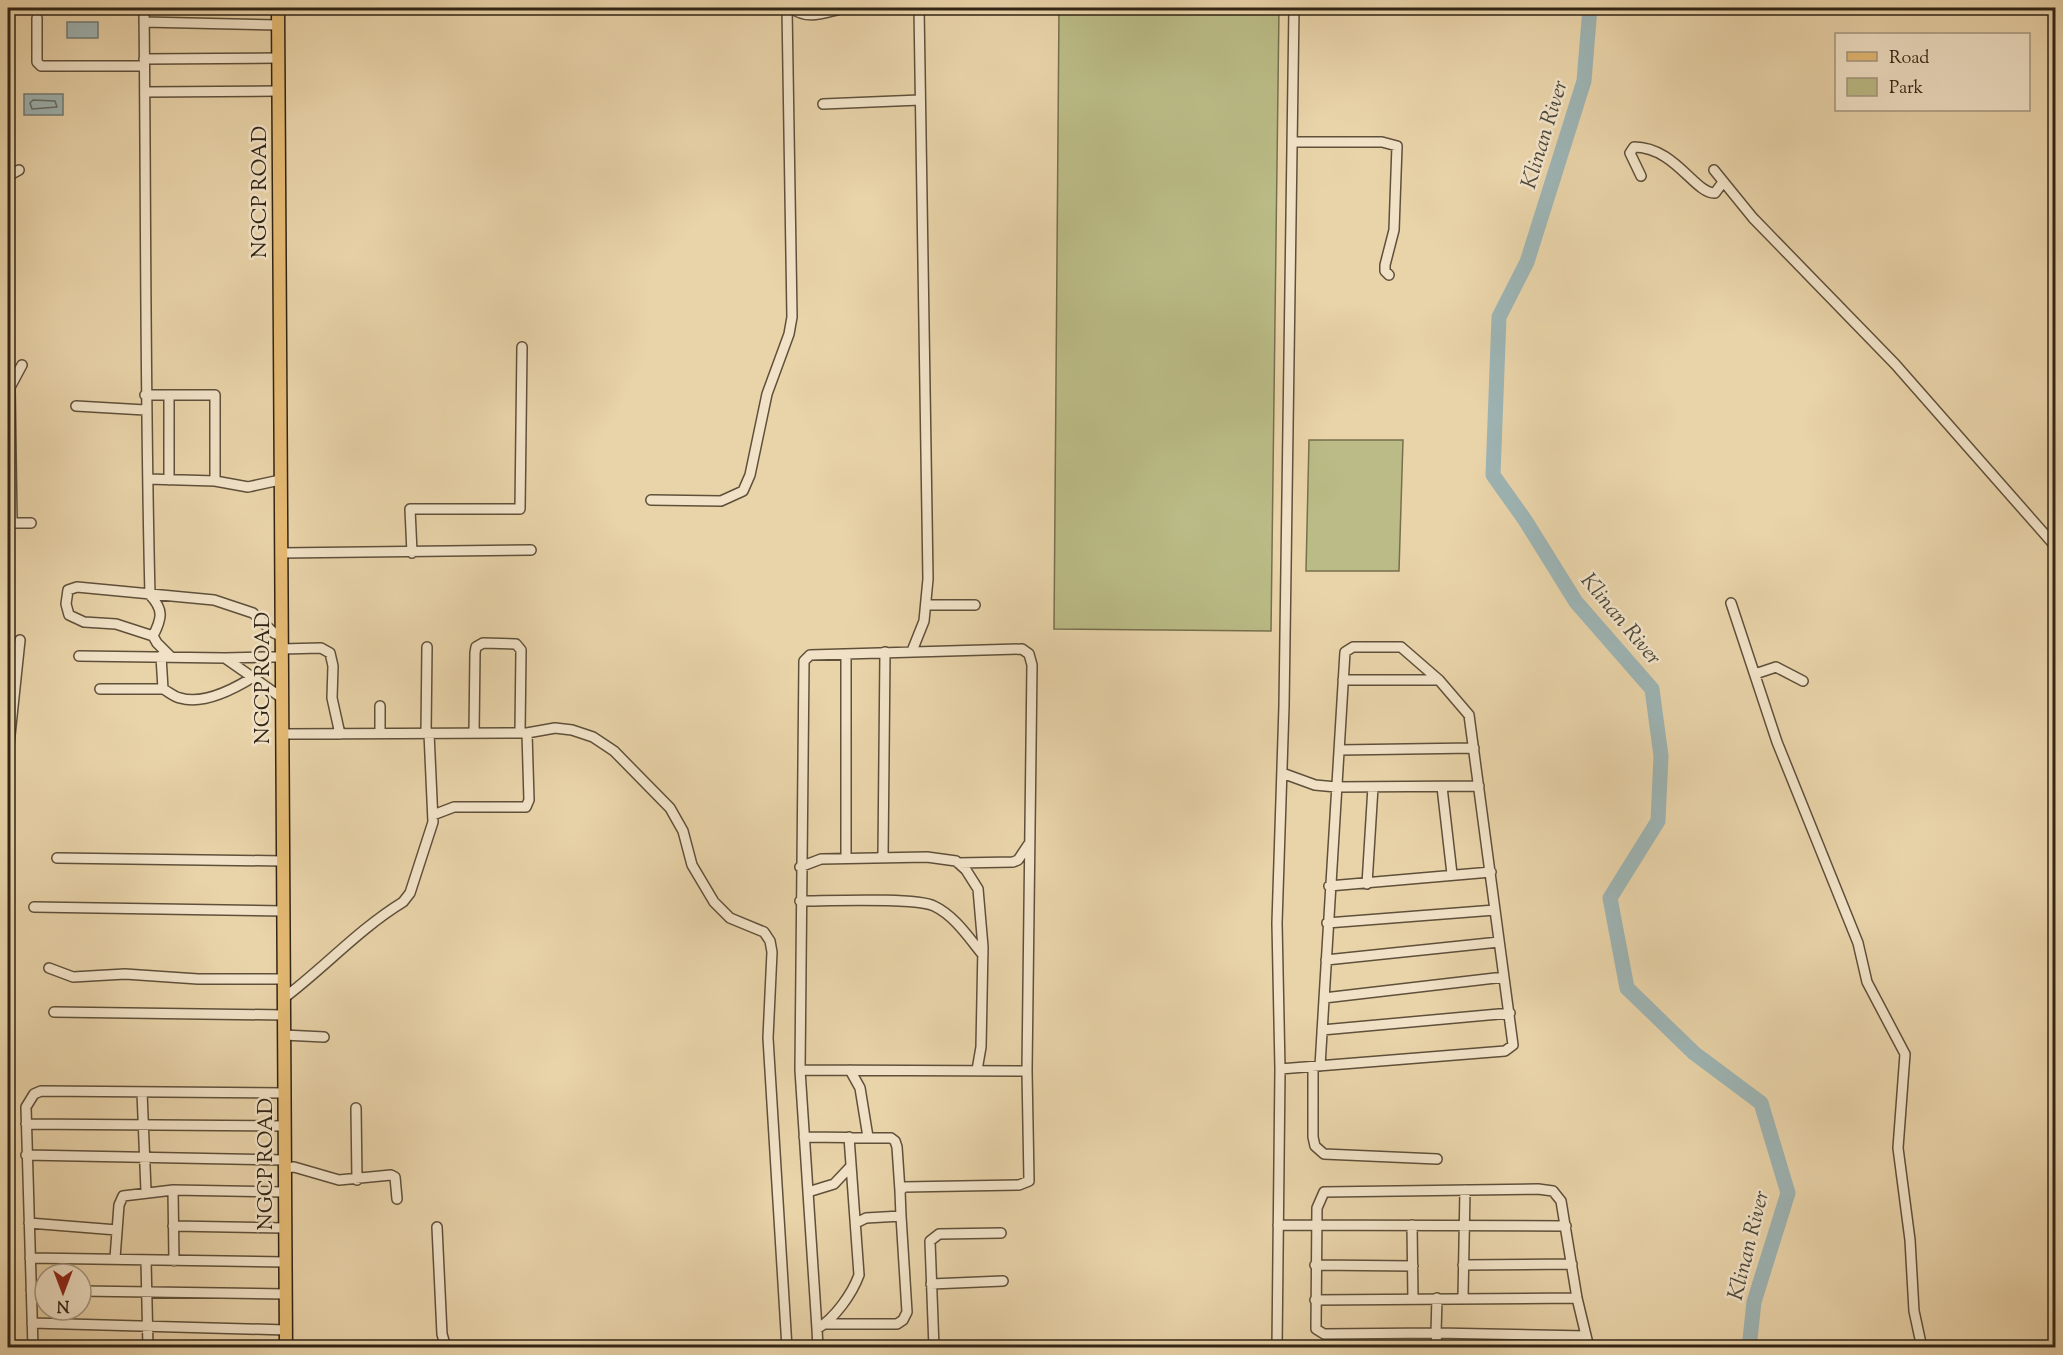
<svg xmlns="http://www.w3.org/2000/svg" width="2063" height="1355" font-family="'Sorts Mill Goudy',serif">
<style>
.green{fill:#babb86;stroke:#76704e;stroke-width:1.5}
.water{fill:#9db4b4;stroke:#727b74;stroke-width:1.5}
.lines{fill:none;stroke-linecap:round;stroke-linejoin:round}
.shore{stroke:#676c64;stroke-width:1.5}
.river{stroke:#9db4b4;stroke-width:15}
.minor-casing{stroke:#5f503a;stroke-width:12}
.major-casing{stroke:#312515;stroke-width:15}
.minor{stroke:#f1e2c7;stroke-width:9}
.major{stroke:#e4ba74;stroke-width:12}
.labels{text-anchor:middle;stroke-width:5;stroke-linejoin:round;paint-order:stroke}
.street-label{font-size:21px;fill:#312515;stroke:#f1e2c7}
.water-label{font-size:22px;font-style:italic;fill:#4c493d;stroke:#f1e2c7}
</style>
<rect width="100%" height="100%" fill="#e9d3a9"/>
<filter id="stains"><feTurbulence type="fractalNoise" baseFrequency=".00333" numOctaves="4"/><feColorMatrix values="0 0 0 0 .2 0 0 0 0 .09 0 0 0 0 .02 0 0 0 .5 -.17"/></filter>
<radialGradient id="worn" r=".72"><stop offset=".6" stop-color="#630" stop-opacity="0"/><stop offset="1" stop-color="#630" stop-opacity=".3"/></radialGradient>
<path class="green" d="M1059 8H1279L1271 631 1054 629Z
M1309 440H1403L1399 571H1306Z"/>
<path class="water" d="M67 22H98V38H67Z
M24 94H63V115H24Z"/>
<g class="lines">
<path class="shore" d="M33 100 55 101 57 107 32 109 30 103Z"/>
<path class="river" d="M1590 8 1584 81 1527 262 1499 317 1493 475 1525 520 1576 602 1652 689 1661 756 1658 821 1610 898 1627 988 1694 1053 1761 1103 1788 1193 1754 1302 1749 1348"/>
<g class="minor-casing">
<path id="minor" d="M144 8C146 203 145 399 150 595 164 610 162 618 153 636L157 643 170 656
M791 8C809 21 825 12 845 8
M37 18V62L41 66H144
M144 22 278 25
M144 59 278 58
M145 92 278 91
M823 104 920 100
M1293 142H1382L1397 146 1394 230 1385 265V271L1389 275
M1714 170 1753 218 1895 364 2056 547
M8 176 19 170
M1641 176 1630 153 1634 147C1675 147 1695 194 1715 193L1723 182
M10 388 12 523
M8 391 22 365
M145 395H215V481
M169 395V480
M76 406 145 410
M148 479 215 481 248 487 280 480
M651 500 721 501 743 491 750 475 767 394 789 334 792 317 787 8
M8 523H31
M281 553 531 550
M412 553 410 509H520L522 347
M1731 603 1777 742 1858 943 1867 982 1905 1054 1898 1148 1910 1240 1914 1311 1922 1348
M927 605H975
M153 636 116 624 84 622 69 615 66 604 68 590 77 587 214 600 253 613 274 633 281 636
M281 649 321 648 330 653 333 666 332 698 340 734
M912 651 924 621 928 579 919 8
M79 656 225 658 282 698
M161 656 163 689C169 692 174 697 180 698 206 706 240 686 261 672L268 657H281
M225 658 268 657
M1755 674 1776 667 1803 681
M1343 680H1439
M100 689H163
M380 733V706
M426 733 427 647
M474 733 475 653 476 647 483 643 516 644 521 650 520 732
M282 734 527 733 555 728 572 730 593 737 614 751 670 808 683 831 692 865 714 902 730 918 764 932 770 941 772 952 768 1038 787 1348
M1339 750 1474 748
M8 754 20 640
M1282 773 1315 785 1336 787 1479 786
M1442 787 1452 874
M433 815 454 807H526L529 800 527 733
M883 857 885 652
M57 858 283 861
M846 858V654
M958 863 1013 862 1018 860 1028 845
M800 867 821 859 927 857 956 861 966 870 978 889 983 947 981 1047 977 1070
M1367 884 1373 787
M1329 886 1491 872
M800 901C826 901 916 897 934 906 955 916 969 938 983 955
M34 907 283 911
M1327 923 1495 910
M1326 960 1499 942
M49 968 73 977 125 974 198 979H284
M284 998C325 967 359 929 403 902L410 893 433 822 429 733
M1324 998 1504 977
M54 1012 284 1015
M1322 1030 1510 1013
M284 1035 324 1037
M1313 1067V1137L1315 1146 1324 1154 1437 1159
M1280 1069 1505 1051 1513 1045 1469 715 1439 680 1401 647H1353L1345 652 1320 1066
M800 1070 1027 1071 1032 665 1029 654 1022 649 810 655 804 661 800 1070 817 1329
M850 1070 860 1088 868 1137
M142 1092 146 1191
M356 1108 357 1180
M26 1124 285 1126
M804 1137 891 1138 895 1141 897 1147 900 1191
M26 1155 285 1160
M285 1168 294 1167 339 1180 391 1175 395 1177 397 1199
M173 1190 174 1261
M808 1192 834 1184 851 1166
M29 1223 117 1230
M856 1223 866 1218 901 1216 900 1191 904 1187 1019 1185 1029 1181 1027 1071
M1278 1225 1566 1226
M1412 1225 1413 1299
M173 1226 285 1228
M437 1227 442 1334 446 1348
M30 1258 285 1262
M115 1258 119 1205 123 1196 173 1190 285 1192
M146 1260 148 1348
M1315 1265 1413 1266
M1463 1265 1572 1264
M931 1284 1003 1281
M31 1290 45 1291
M81 1291 286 1294
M1437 1298 1436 1333 1586 1336
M1463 1298 1465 1190
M1315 1300 1577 1298
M32 1323 286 1330
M825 1324H897L903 1320 907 1312 901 1216
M33 1348 26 1107 34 1094 41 1091 284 1093
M818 1348 817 1329C835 1318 852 1294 859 1275L849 1137
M934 1348 930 1241 939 1234 1001 1233
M1277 1348 1280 1069 1277 923 1284 706 1294 8
M1437 1348 1436 1333 1324 1334 1316 1329 1317 1208 1324 1192 1538 1189 1553 1191 1561 1201 1577 1298 1589 1348"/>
</g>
<g class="major-casing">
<path id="major" d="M278 8 286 1348"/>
</g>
<use href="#minor" class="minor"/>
<use href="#major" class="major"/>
</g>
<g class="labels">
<g class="street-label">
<text transform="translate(259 192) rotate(-90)" y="7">NGCP ROAD</text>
<text transform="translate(262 678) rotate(-90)" y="7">NGCP ROAD</text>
<text transform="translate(265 1164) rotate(-90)" y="7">NGCP ROAD</text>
</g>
<g class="water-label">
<text transform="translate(1543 134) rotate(-73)" y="8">Klinan River</text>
<text transform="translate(1622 618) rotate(50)" y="8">Klinan River</text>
<text transform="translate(1747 1245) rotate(-76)" y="8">Klinan River</text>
</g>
</g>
<rect width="2063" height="1355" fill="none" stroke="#e9d3a9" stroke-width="30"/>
<rect x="9" y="9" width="2045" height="1337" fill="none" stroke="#312515" stroke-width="3"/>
<rect x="15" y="15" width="2033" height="1325" fill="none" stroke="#312515" stroke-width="1.5"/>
<rect x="1835" y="33" width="195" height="78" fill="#f1e2c7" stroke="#a49680" stroke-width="1.5"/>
<rect x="1847" y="52" width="30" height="9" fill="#e4ba74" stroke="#a49680" stroke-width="1.5"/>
<text x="1889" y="63" font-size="18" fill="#312515">Road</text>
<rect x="1847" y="78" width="30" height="18" fill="#babb86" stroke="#a49680" stroke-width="1.5"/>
<text x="1889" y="93" font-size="18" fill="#312515">Park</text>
<g transform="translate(63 1292) rotate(180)"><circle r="28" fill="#f1e2c7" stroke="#a49680" stroke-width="1.5"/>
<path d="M0-4.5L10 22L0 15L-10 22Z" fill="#8f2418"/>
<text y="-9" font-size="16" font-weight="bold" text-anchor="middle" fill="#312515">N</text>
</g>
<rect width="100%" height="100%" filter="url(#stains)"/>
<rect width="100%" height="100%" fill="url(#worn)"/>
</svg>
